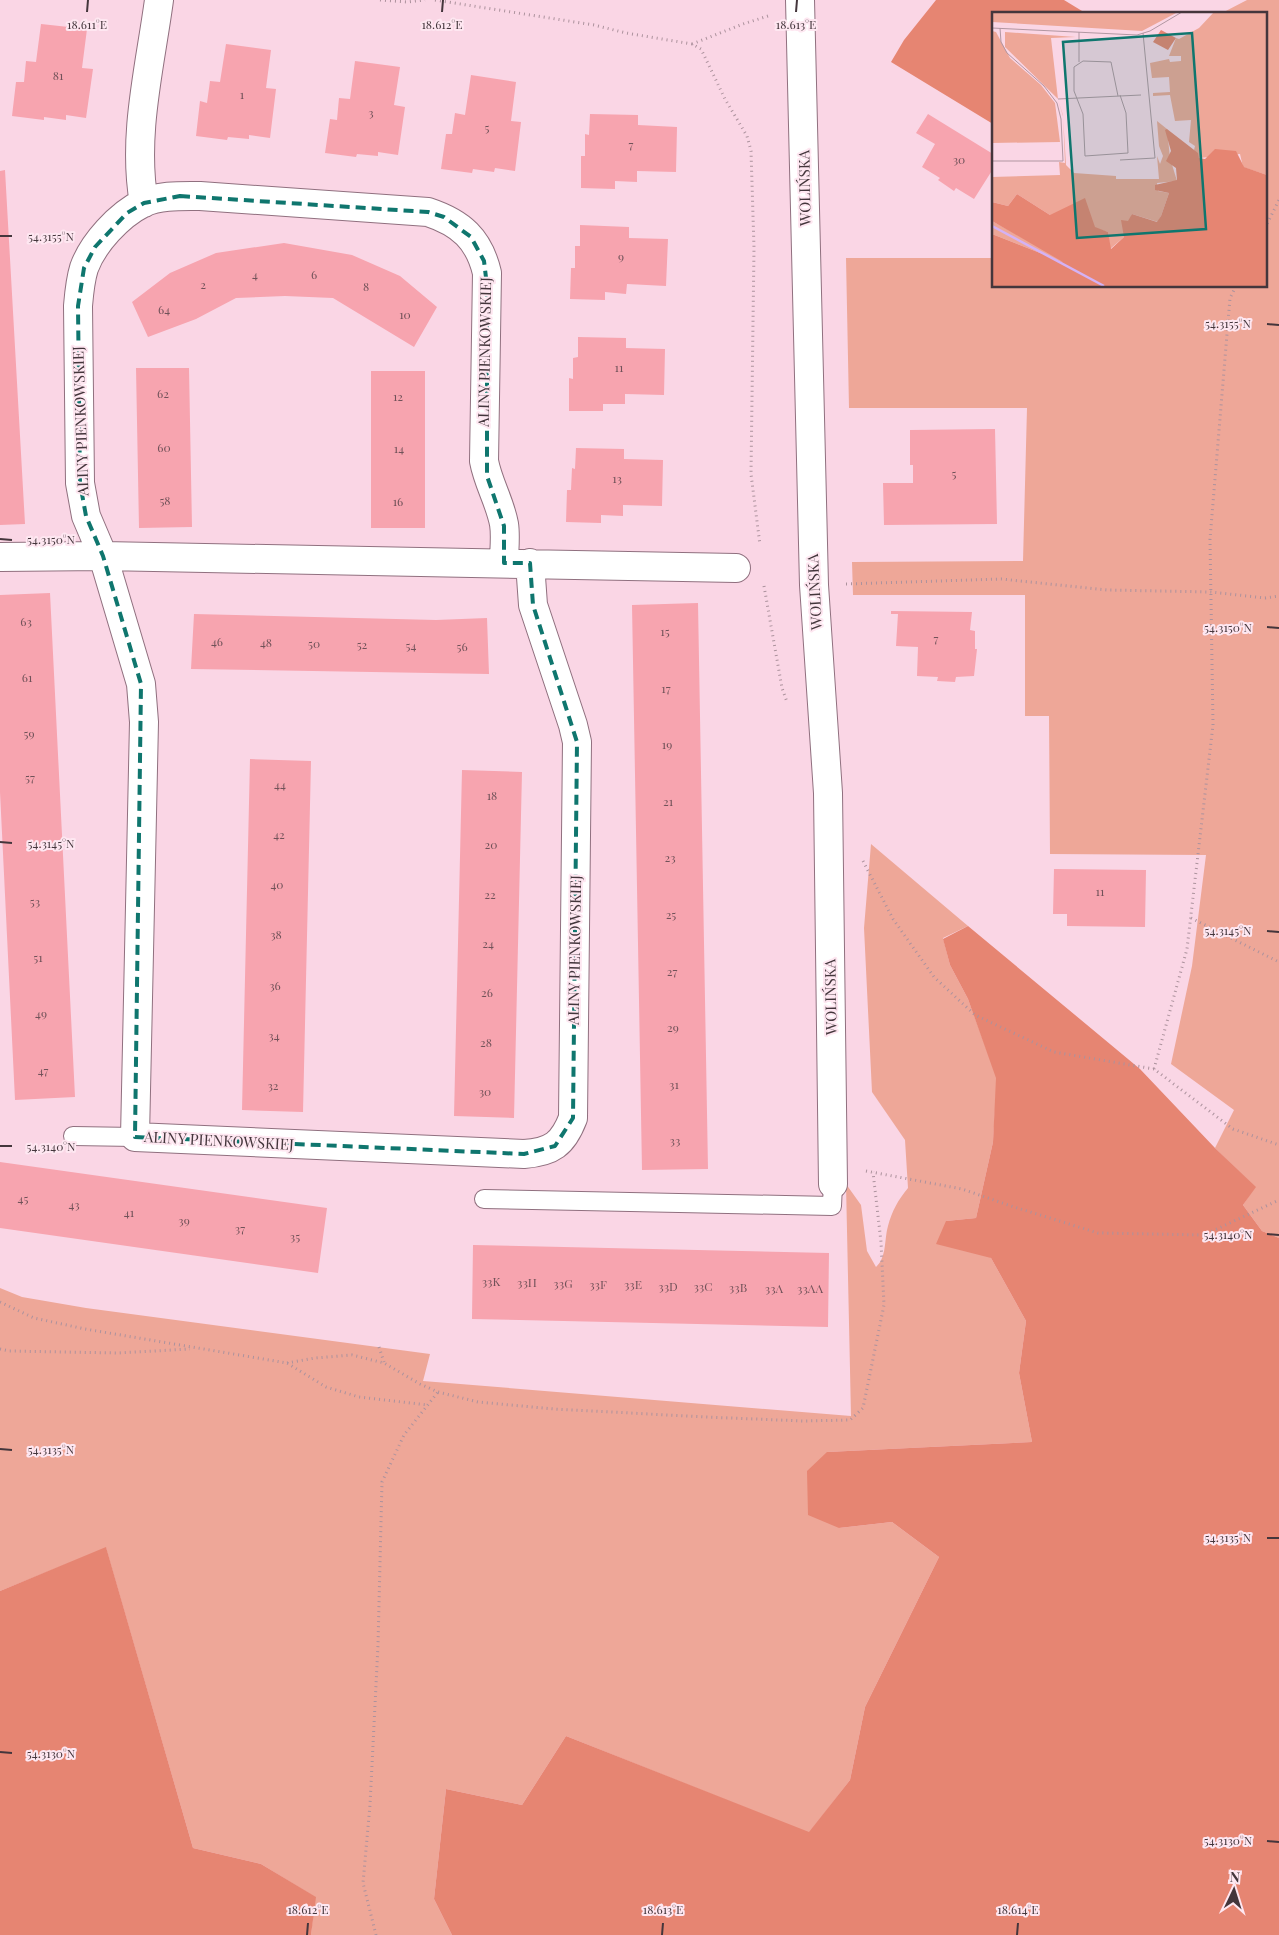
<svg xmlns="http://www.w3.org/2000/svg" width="1279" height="1935" font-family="'Playfair Display',serif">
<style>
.green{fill:#eea798}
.forest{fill:#e68572}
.building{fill:#f7a4af}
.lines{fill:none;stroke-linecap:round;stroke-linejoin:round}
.service-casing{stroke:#90707f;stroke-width:20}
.minor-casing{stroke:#90707f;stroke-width:30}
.path{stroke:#ac929d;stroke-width:3;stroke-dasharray:1 4;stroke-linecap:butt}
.service{stroke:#fff;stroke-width:18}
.minor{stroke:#fff;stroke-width:28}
.marked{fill:none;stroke:#0f766e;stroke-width:4;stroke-dasharray:10 6;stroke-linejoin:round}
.ticks{fill:none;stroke:#44363c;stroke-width:2}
.labels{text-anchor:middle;stroke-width:4;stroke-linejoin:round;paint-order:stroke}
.number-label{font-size:12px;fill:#715259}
.street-label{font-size:15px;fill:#44363c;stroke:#fee7f1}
.inset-river{fill:none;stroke:#d4b2f5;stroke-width:2.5}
.inset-road{fill:none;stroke:#b196a1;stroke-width:1}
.view{fill:#0f766e;fill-opacity:0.15;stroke:#0f766e;stroke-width:2.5}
.inset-edge{fill:none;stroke:#44363c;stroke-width:2.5}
.ticks-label{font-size:12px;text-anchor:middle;fill:#44363c;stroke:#fee7f1;stroke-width:4;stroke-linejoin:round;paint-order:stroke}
</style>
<rect width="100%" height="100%" fill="#fad6e5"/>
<path class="green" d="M1247 0H1279V1238L1262 1231 1243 1205 1255 1187 1215 1148 1234 1110 1171 1064 1192 966 1206 855 1050 854 1049 716H1025V595H853L852 562 1023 561 1027 408H849L846 258H993V286H1265V14H1220Z
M871 844 968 926 943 938 950 965 968 999 997 1078 993 1142 976 1218 946 1221 991 1258 1026 1321 1019 1373 1032 1442 827 1452 839 1528 892 1522 939 1557 865 1707 850 1780 809 1833 566 1736 522 1805 446 1789 434 1899 452 1935H311L315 1897 261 1864 193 1848 106 1548 0 1591V1288L22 1297 86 1308 430 1354 423 1381 851 1416 846 1184 861 1205 867 1251 876 1267C887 1257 884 1240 888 1226 892 1211 898 1200 908 1188L905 1140 872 1092 864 928Z"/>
<path class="forest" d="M936 0H1064L1087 14H993V124L891 62 904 40Z
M968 926 1140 1069 1215 1148 1256 1187 1243 1205 1262 1231 1279 1238V1935H452L434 1899 446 1789 522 1805 566 1736 809 1832 850 1780 865 1707 939 1557 892 1522 839 1528 808 1515 807 1471 827 1452 1032 1442 1019 1373 1026 1321 991 1258 936 1244 946 1221 976 1218 993 1142 996 1078 968 999 950 965 943 939Z
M106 1547 193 1848 261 1864 316 1897 311 1935H0V1591Z"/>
<path class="building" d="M41 24 87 29 82 68 93 69 86 118 66 115V120L44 117V120L12 116 16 82H24L26 61 36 62Z
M226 44 271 50 266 88 276 89 270 138 249 135V139L228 137 227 140 196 136 200 101 207 103 210 81 220 82Z
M355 61 400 67 394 105 405 107 398 155 378 152V156L357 154 356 157 325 153 330 119 337 120 339 98 350 99Z
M471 75 516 82 511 121 521 122 515 171 495 168 494 172 473 169 472 173 441 169 446 134H452L455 113 465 115Z
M590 114 638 115V125L677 127 676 172 637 171V182L615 181V189L581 188V156H585V134L589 135Z
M928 114 993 154V169L974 199 956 188 954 191 938 180 940 178 922 167 935 144 916 133Z
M5 170 25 524 0 525V171Z
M580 225 629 227V238L668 239 666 286 627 284 626 294 605 292V300L570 299 571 268H575V246H580Z
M284 243 352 255 400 276 437 307 414 347 333 298 285 296 236 298 196 319 148 337 132 302 170 273 216 253Z
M578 337 626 338V348L665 349 664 395 625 394V404H603V411H569V378L573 379V358L578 357Z
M136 368H189L192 527 139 528Z
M371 371H425V528H371Z
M995 429 997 524 884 525 883 483H913V465H910V430Z
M576 448 624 449V459L663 460 662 506 623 505V516L601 515V523L566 522 567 490H571L572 468 575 469Z
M50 593 75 1097 15 1100 0 792V595Z
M698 603 708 1169 642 1170 632 605Z
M891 611 972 612 970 630 975 631V649H977L974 676 956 677 955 682 937 681 938 677 917 676 918 647 896 646 898 614H891Z
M194 614 436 620 487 618 489 674 191 669Z
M250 759 311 761 303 1112 242 1110Z
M462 770 522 772 514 1118 454 1116Z
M1054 869 1146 870 1145 927 1067 926V914H1053Z
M0 1162 327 1208 318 1273 0 1228Z
M473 1245 829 1253 828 1327 472 1319Z"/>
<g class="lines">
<g class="service-casing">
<path id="service" d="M73 1136 135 1137
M484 1199 832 1206 833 1184"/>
</g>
<g class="minor-casing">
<path id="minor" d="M800 0 814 585 828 793 833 1184
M144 203C132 136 150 67 159 0
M0 557 103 556 736 568
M504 563C504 550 506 536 504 524 500 502 488 483 484 461L487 273C479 239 461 223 428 212L200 196C182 196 159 195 143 203 119 215 93 243 84 268 80 281 79 294 78 306L80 483 86 516 103 556 141 684 144 722 135 1137 524 1154C552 1152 563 1144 573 1118L577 742 573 725 533 605 530 563"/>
</g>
<path class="path" d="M380 0 407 2 425 0
M435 0 594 25 626 33 692 44 701 49 725 99 747 136 751 151 754 248 751 474 760 545
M692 44 743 24 768 16
M1265 228 1279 200
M846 584 1001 579 1107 590 1211 592 1265 598 1279 596
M764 586 782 688 787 702
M863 861 893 919 934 977 975 1015 1054 1052 1154 1069 1233 1129 1279 1145
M1191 918 1279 962
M1154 1069 1187 949 1213 725 1210 539 1230 298 1236 286
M866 1171 962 1189 1011 1206 1098 1233 1204 1235 1279 1200
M0 1302 34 1318 85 1329 287 1363 326 1387 359 1397 428 1405
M379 1347 384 1362
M0 1349 9 1351 118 1353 190 1349
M287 1363 315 1358 352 1355 384 1363 420 1384 438 1392 478 1402 554 1409 706 1417 803 1421 850 1420 863 1408 884 1305 881 1242 873 1172
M376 1935 363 1883 370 1805 378 1645 382 1482 404 1435 438 1392"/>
<use href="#service" class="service"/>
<use href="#minor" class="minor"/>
</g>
<path class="marked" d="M180 196 428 212 444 217 471 237 484 261 487 286V476L504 526V563H530L533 605 577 742 573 1118 555 1146 524 1154 135 1137 141 684 103 556 86 516 80 483 78 306 84 268 95 247 127 213 144 203Z"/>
<path class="ticks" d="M87 12 88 0M442 12 443 0M796 12 797 0M0 236H12M1267 324 1279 325M0 539 12 540M1267 627 1279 628M0 842 12 843M1267 931 1279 932M0 1146H12M1267 1234 1279 1235M0 1449 12 1450M1267 1538H1279M0 1752 12 1753M1267 1841 1279 1842M307 1935 308 1923M662 1935 663 1923M1017 1935 1018 1923"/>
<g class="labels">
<g class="number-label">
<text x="58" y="80">81</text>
<text x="242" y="99">1</text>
<text x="371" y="117">3</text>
<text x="487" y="132">5</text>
<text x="631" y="149">7</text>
<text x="959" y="164">30</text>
<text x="621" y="261">9</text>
<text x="255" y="279">4</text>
<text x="314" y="279">6</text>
<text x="203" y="289">2</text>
<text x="366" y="291">8</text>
<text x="164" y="314">64</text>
<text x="405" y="319">10</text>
<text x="619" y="372">11</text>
<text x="163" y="398">62</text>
<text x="398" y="401">12</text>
<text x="164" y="452">60</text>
<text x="399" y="453">14</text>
<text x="954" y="478">5</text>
<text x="617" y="483">13</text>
<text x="165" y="505">58</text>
<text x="398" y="506">16</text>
<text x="26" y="626">63</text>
<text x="665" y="636">15</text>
<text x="936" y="643">7</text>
<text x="217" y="646">46</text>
<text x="266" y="647">48</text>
<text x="314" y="648">50</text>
<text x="362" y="649">52</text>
<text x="411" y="650">54</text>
<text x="462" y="651">56</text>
<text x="27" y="682">61</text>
<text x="666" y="693">17</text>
<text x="29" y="738">59</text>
<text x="667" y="749">19</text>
<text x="30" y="782">57</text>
<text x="280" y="789">44</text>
<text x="492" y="800">18</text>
<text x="668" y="806">21</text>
<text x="279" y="839">42</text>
<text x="491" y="849">20</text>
<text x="670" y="862">23</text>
<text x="277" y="889">40</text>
<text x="1100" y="896">11</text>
<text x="490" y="899">22</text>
<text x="35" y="906">53</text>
<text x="671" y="919">25</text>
<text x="276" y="939">38</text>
<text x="488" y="948">24</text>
<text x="38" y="962">51</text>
<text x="672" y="976">27</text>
<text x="275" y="990">36</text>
<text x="487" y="997">26</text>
<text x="41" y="1018">49</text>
<text x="673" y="1032">29</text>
<text x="274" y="1040">34</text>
<text x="486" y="1047">28</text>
<text x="43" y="1075">47</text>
<text x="674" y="1089">31</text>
<text x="273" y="1090">32</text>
<text x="485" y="1096">30</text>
<text x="675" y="1145">33</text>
<text x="23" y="1203">45</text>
<text x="74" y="1209">43</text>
<text x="129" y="1217">41</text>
<text x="184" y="1225">39</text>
<text x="240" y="1233">37</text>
<text x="295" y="1241">35</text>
<text x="491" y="1286">33K</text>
<text x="527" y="1287">33H</text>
<text x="563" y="1288">33G</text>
<text x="598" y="1289">33F</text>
<text x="633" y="1289">33E</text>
<text x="668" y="1291">33D</text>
<text x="703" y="1291">33C</text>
<text x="738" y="1292">33B</text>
<text x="774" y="1293">33A</text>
<text x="810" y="1293">33AA</text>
</g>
<g class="street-label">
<text transform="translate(805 188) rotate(-91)" y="5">WOLIŃSKA</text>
<text transform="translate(485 352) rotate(-89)" y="5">ALINY PIENKOWSKIEJ</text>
<text transform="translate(81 421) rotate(-92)" y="5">ALINY PIENKOWSKIEJ</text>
<text transform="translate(815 592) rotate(-93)" y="5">WOLIŃSKA</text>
<text transform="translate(575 950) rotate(-89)" y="5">ALINY PIENKOWSKIEJ</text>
<text transform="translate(831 997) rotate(-91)" y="5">WOLIŃSKA</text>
<text transform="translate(219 1141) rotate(3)" y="5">ALINY PIENKOWSKIEJ</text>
</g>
</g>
<g transform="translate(992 12)">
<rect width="275" height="275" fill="#fad6e5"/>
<path d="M0 0H186L150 19 0 10ZM222 0H275V163L251 155 248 142 207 146 202 138 203 134 197 130 199 108 183 109 178 83 161 84V81L178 80 177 65 160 66 158 51 177 47 178 50 189 49V44H177L184 26 187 27 207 16ZM0 19 4 20 18 46 49 73 63 91 68 130 0 131ZM13 20 84 25 59 26 66 87 13 35ZM66 88 71 104 74 153 82 161 124 164V167H167L165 144 168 152 171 144 167 134 165 109 175 117 178 146 185 169 165 171 166 179 177 181 169 204 166 210 140 202 132 225 118 237 116 220 58 203 25 182 16 194 0 190V165L68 163 67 150 73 151 71 103ZM0 209 71 248V250L0 222Z" fill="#eea798"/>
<path d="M169 18 184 26 176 38 161 30ZM175 117 206 141 207 146 213 147 223 137 244 139 252 155 275 163V275H0V222L71 250 0 209V190L16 194 25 182 58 203 93 186 103 215 116 220 119 237 132 225 129 208 136 209 140 202 165 210 169 204 177 181 163 178V173L185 168 184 156 174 149 179 139 173 118Z" fill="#e68572"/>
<path class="inset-river" d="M0 214 112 274"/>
<path class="inset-road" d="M0 16 145 23 158 19 190 0M87 50V20M126 84 119 50 91 49 82 55V79L91 102 93 144 136 141 134 101 128 83M66 87 149 83M128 148 163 146 151 21M1 149H71L69 107 65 91 52 74 15 41 9 30 8 16"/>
<path class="view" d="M200 21 214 217 85 226 71 30Z"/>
<rect width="275" height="275" class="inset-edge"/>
</g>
<g class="ticks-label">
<text x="87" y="29">18.611°E</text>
<text x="442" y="29">18.612°E</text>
<text x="796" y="29">18.613°E</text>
<text x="51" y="241">54.3155°N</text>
<text x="1228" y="328">54.3155°N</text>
<text x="51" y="544">54.3150°N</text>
<text x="1228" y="632">54.3150°N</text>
<text x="51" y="848">54.3145°N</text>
<text x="1228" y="935">54.3145°N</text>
<text x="51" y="1151">54.3140°N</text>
<text x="1228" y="1239">54.3140°N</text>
<text x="51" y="1454">54.3135°N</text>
<text x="1228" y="1542">54.3135°N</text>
<text x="51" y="1758">54.3130°N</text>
<text x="1228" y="1845">54.3130°N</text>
<text x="308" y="1914">18.612°E</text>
<text x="663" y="1914">18.613°E</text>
<text x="1018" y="1914">18.614°E</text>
</g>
<g transform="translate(1234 1890) rotate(4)" stroke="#fee7f1" stroke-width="4" paint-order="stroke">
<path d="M0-4L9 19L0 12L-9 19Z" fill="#44363c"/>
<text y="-8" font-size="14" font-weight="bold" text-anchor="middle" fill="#44363c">N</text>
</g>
</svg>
